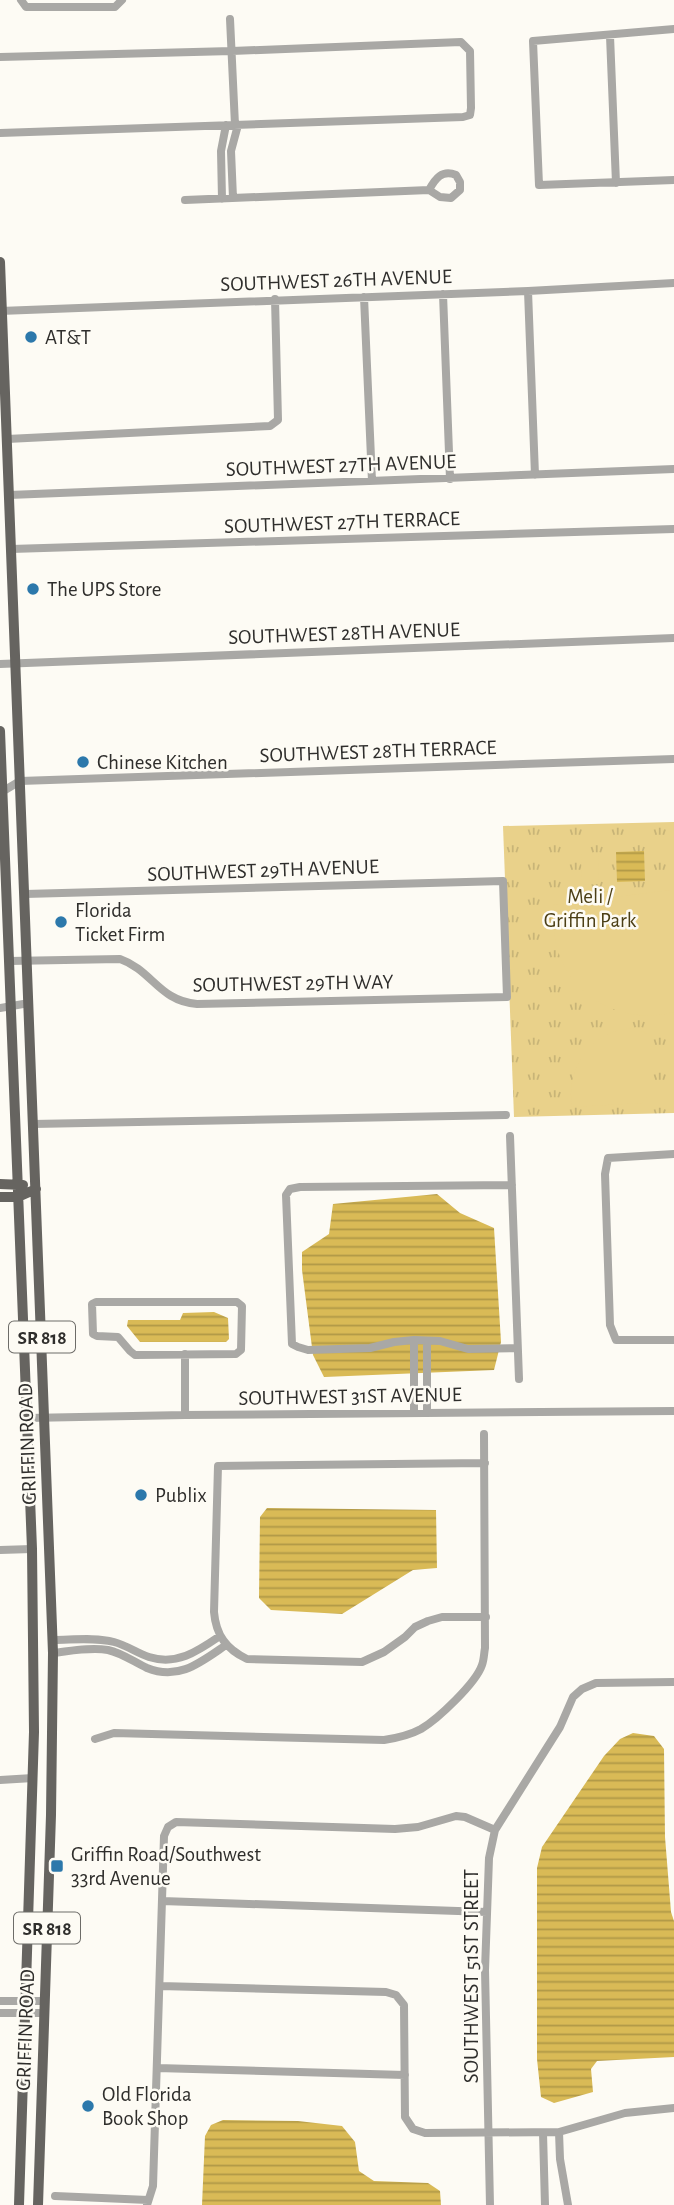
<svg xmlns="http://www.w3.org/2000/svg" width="674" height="2205" font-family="'Alegreya Sans',sans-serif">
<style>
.park{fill:url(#park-tufts)}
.pitch{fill:#e9d18a}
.water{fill:url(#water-rules)}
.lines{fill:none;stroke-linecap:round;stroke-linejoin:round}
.minor{stroke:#a9a8a5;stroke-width:8}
.major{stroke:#666460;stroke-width:10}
.poi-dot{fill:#2c78ab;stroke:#fdfbf4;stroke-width:2.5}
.labels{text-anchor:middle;stroke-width:5;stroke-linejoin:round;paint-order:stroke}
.shield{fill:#fdfbf4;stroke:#6d6c68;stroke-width:2}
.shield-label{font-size:19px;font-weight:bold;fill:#2f2e2c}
.street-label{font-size:21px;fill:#2f2e2c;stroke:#fdfbf4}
.poi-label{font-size:21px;fill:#2f2e2c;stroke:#fdfbf4;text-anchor:start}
.park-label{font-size:21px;fill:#4c3f15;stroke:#fdfbf4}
</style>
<defs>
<pattern id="park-tufts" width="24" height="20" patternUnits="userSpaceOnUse" patternTransform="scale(1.75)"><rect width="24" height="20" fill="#e9d18a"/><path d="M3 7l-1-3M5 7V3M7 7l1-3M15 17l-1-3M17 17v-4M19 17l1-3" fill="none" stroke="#c8b477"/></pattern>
<pattern id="water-rules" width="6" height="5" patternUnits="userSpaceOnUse" patternTransform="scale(1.75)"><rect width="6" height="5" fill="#d9ba56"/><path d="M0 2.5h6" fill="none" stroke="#b09847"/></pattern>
</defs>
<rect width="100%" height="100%" fill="#fdfbf4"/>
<path class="park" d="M674 822V1113L514 1117 503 826Z"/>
<path class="pitch" d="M581 854H598L599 884 582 885Z
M670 890 674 894V1012C627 1025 575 1001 559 954 553 938 554 922 553 905Z
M636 1028 647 1034V1097L642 1103 572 1107C565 1066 594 1028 636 1028Z"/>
<path class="water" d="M644 851 645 881 617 882 616 852Z
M437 1194 460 1213 494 1228 501 1342 494 1370 324 1377 313 1355 302 1270V1252L329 1234 333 1204Z
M214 1312 228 1318 229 1339 226 1342H140L127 1326 128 1320H180L183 1313Z
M267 1508 436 1510 437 1568 413 1570 342 1614 271 1610 259 1598 260 1517Z
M633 1733 654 1736 664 1749 665 1837 671 1912 674 1921V2057L597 2061 591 2069 593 2092 554 2103 541 2097 537 2059V1868L542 1847 604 1756 620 1739Z
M223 2120 298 2121 342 2126 355 2142 359 2171 374 2181 428 2183 440 2191 441 2205H202L205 2136 211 2125Z"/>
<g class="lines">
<path class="minor" d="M21 0 26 7H115L122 0
M230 19 235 125
M674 29 533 41 539 185 674 180
M610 36 616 183
M0 57 232 51 461 42 470 51 471 108 470 115 463 117 0 133
M233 198 231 151 238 125
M222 199 221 151 226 125
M185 200 429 190 440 197 451 198 460 190V182L456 175C442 169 435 179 429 190
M528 291 535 475
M443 294 450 479
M364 297 372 481
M0 311 528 291 674 283
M7 439 270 426 278 420 275 299
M9 495 674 469
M11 549 674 529
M0 664 674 638
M0 793 20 781 674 759
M9 961 120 959C152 970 159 1001 197 1004L507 997 503 881 25 894
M0 1008 29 1003
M33 1124 506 1115
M510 1136 519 1379
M674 1154 608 1158 605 1174 610 1325 616 1340H674
M512 1185 300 1187 290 1189 286 1195 292 1344 298 1347 308 1350 370 1348 394 1342 414 1340 440 1341 468 1349 517 1348
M96 1302H237L242 1306 241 1350 236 1354 135 1355 130 1351 118 1337 97 1336 93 1334 92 1304Z
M414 1340V1413
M427 1413V1341
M185 1415V1354
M27 1418 185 1415 674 1411
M485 1463 218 1466 214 1612C216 1635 226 1649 247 1659L362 1662 384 1652 405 1637 415 1627 428 1621 442 1617H486
M0 1550 32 1549
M53 1640C72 1640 95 1637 114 1642 126 1645 137 1653 149 1657 177 1666 198 1651 220 1636
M53 1653C71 1651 90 1647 108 1650 122 1653 134 1662 147 1668 179 1681 201 1662 226 1645
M95 1739 114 1733 384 1740C397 1738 410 1735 421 1729 438 1719 476 1683 482 1665 484 1660 484 1653 485 1648L484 1434
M0 1780 33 1778
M162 1901 487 1912
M160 1986 386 1992 396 1995 404 2005 405 2117 413 2129 425 2133 559 2132 625 2113 674 2108
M0 2001H45
M0 2013H44
M157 2068 405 2075
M559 2132 560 2159 568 2205
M543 2133 545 2205
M55 2196 148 2200
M147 2205 153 2186 164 1836 168 1827 176 1822 395 1829 418 1827 456 1816 465 1817 495 1830
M490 2205 485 1970 489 1858 495 1830 560 1727 573 1697 582 1689 596 1683 674 1682"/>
<path class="major" d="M0 262 53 1653 51 1815 38 2205
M0 731 32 1549 34 1732 19 2205
M0 1184 23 1185
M0 1197H18L36 1189"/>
</g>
<g class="poi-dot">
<circle cx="31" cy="337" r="7"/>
<circle cx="33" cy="589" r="7"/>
<circle cx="83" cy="762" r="7"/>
<circle cx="61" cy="922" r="7"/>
<circle cx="141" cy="1495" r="7"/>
<rect x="50" y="1859" width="14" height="14" rx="3.5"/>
<circle cx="88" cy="2106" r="7"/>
</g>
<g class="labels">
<g class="shield">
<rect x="9" y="1321.5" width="66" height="31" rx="5"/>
<rect x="14" y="1912.5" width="66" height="31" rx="5"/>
</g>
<g class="shield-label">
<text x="42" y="1344">SR 818</text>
<text x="47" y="1935">SR 818</text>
</g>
<g class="street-label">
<text transform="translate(336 280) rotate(-2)" y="7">SOUTHWEST 26TH AVENUE</text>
<text transform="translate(341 465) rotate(-2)" y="7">SOUTHWEST 27TH AVENUE</text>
<text transform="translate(342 522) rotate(-2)" y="7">SOUTHWEST 27TH TERRACE</text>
<text transform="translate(344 633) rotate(-2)" y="7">SOUTHWEST 28TH AVENUE</text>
<text transform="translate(378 751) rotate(-2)" y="7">SOUTHWEST 28TH TERRACE</text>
<text transform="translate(263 870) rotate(-2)" y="7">SOUTHWEST 29TH AVENUE</text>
<text transform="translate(293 983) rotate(-1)" y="7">SOUTHWEST 29TH WAY</text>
<text transform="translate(350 1396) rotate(-1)" y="7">SOUTHWEST 31ST AVENUE</text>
<text transform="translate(27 1444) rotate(-92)" y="7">GRIFFIN ROAD</text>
<text transform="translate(471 1976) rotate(-90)" y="7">SOUTHWEST 51ST STREET</text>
<text transform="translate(25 2030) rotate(-88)" y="7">GRIFFIN ROAD</text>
</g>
<g class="poi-label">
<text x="45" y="344">AT&amp;T</text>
<text x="47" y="596">The UPS Store</text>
<text x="97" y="769">Chinese Kitchen</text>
<text x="75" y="917">Florida<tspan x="75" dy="24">Ticket Firm</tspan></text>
<text x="155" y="1502">Publix</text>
<text x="71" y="1861">Griffin Road/Southwest<tspan x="71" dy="24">33rd Avenue</tspan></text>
<text x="102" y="2101">Old Florida<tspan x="102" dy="24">Book Shop</tspan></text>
</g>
<g class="park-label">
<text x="590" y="903">Meli /<tspan x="590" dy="24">Griffin Park</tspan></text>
</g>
</g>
</svg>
